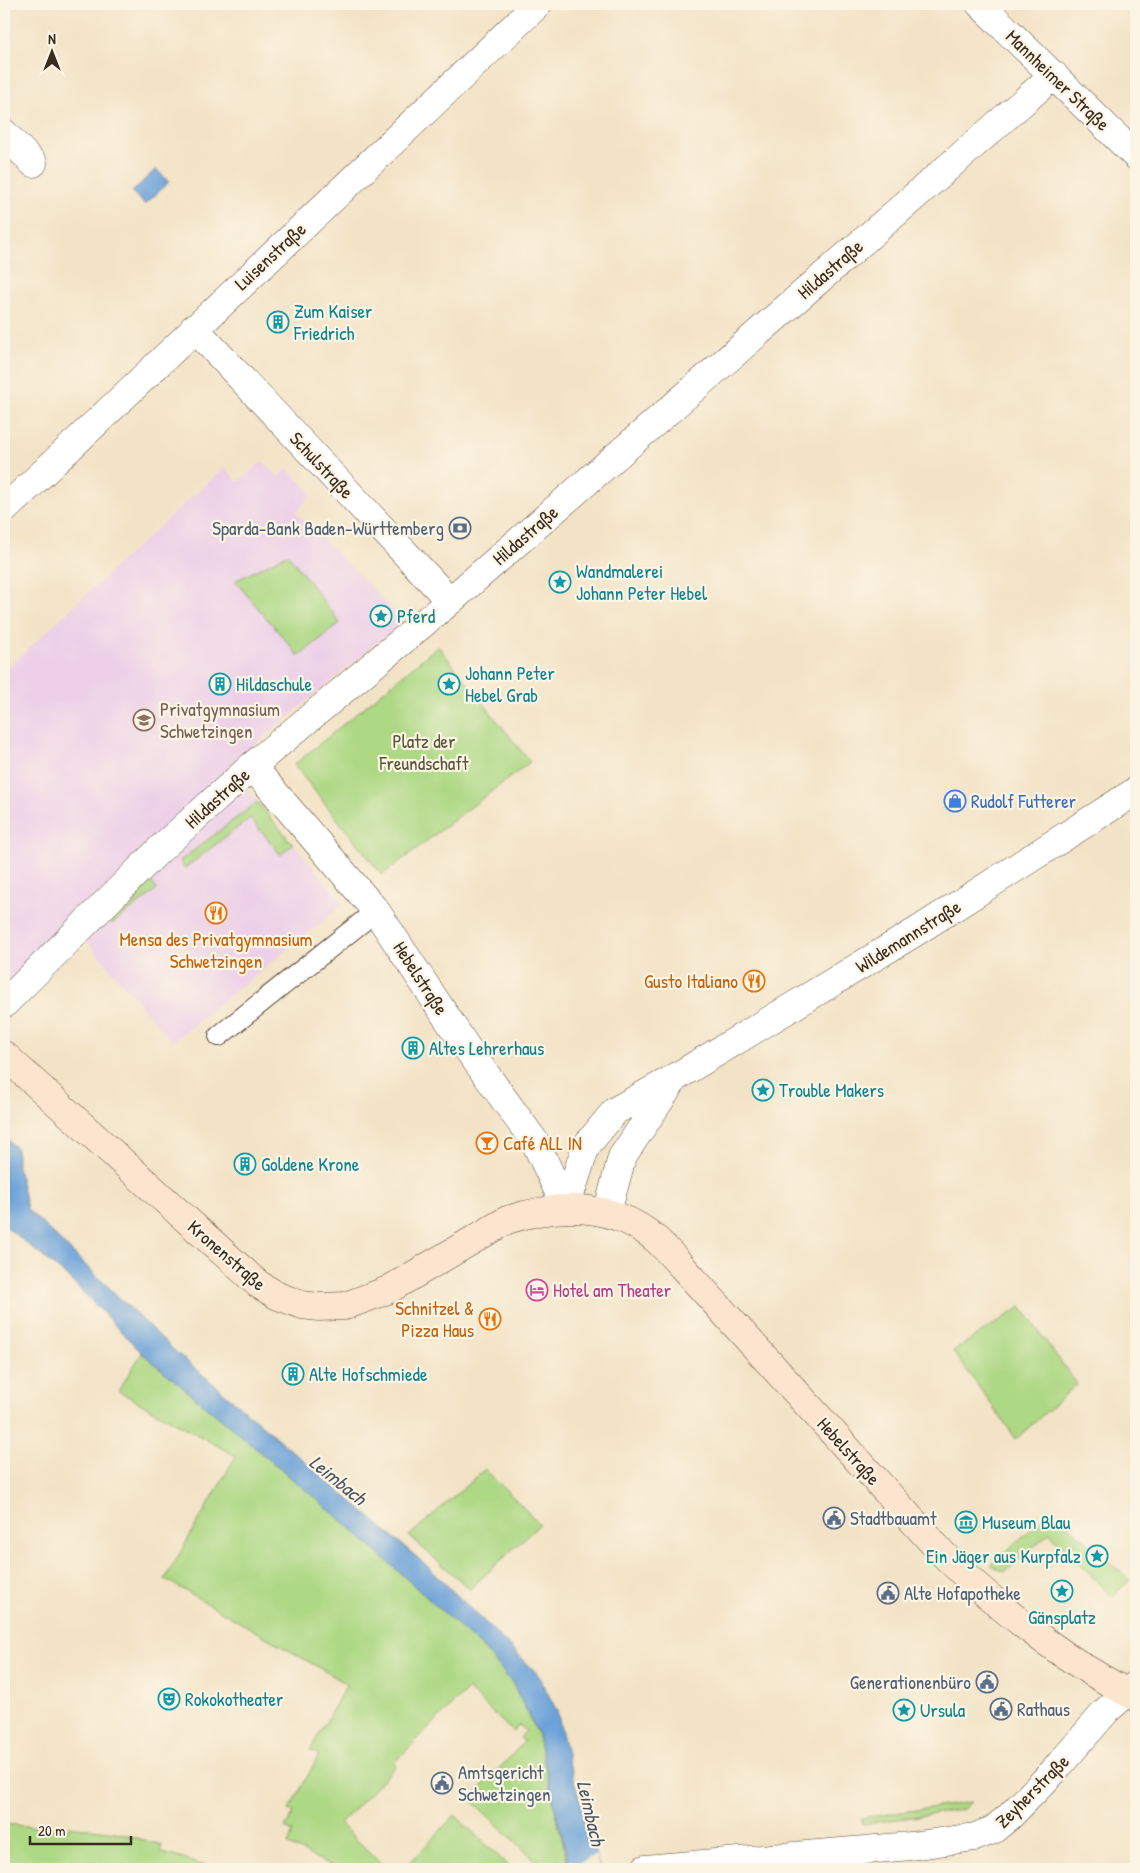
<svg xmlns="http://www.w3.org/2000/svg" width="1140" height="1873" font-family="'Patrick Hand',sans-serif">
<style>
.built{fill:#edd0e8}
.green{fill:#add884;stroke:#748151}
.water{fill:#6aa1d8;stroke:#52667b}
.pier{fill:#f3e3c6}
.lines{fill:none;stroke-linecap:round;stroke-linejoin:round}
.lane-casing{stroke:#574637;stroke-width:22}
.street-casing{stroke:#574637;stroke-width:29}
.secondary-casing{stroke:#574637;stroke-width:29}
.lane{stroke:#fff;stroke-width:20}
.street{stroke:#fff;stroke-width:28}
.secondary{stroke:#fbe5cf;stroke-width:28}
.labels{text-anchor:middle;stroke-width:4.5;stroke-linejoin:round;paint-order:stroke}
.street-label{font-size:19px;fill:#3b2a1e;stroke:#fcf5e5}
.culture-label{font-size:19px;fill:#0d838f;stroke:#fcf5e5;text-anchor:start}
.service-label{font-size:19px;fill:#4e5e75;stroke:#fcf5e5;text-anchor:start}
.education-label{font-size:19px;fill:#785e54;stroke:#fcf5e5;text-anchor:start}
.park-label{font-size:19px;fill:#585638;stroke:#fcf5e5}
.shop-label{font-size:19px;fill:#366cbe;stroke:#fcf5e5;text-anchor:start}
.food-label{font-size:19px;fill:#c56008;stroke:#fcf5e5;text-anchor:end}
.hotel-label{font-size:19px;fill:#b23c85;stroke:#fcf5e5;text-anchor:start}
.water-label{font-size:20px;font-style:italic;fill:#4b545f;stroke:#fcf5e5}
</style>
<rect width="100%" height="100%" fill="#fcf5e5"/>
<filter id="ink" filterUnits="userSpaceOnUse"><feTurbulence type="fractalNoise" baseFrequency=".02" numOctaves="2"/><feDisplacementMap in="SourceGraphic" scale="10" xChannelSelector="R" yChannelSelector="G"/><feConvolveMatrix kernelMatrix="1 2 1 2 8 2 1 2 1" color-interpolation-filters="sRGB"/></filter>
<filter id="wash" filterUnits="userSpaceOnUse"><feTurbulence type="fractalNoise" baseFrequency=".0096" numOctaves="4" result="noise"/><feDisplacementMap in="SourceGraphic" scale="20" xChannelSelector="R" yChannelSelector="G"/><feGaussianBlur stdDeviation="1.12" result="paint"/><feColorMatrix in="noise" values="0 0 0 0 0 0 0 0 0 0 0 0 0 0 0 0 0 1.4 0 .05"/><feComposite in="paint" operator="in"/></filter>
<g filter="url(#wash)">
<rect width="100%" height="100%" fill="#f3e3c6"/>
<path class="built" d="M263 461 278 477 288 469 313 494 296 512 372 588 402 622 228 767 344 904 172 1042 69 920 4 994V672L118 564 225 467 238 482Z"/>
<path class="green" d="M288 554 340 623 299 656 235 581Z
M438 646 530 762 382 875 294 765Z
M257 802 293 844 281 855 250 818 185 868 180 861Z
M151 881 157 890 112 924 105 915Z
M1021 1307 1077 1384 1016 1439 953 1351Z
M142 1353 345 1523 485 1650 513 1684 537 1732 567 1862 538 1863 470 1799 524 1742 520 1737 526 1731 519 1725 513 1732 468 1689 394 1763 396 1766 340 1824 387 1869H339L288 1845 293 1832 285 1828 294 1812 289 1810 319 1755 310 1750 347 1684 165 1579 236 1456 118 1391Z
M485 1469 540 1524 470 1589 409 1536Z
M1052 1511 1130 1580 1112 1597 1049 1533 1005 1572 990 1565Z
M971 1802 962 1810 862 1824 861 1818Z
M455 1815 458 1818 512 1869H404Z
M4 1824 68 1830 69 1826 116 1832 162 1845 160 1852 216 1869H4Z"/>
<path class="water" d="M156 169 169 182 145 205 132 192Z
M4 1136 17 1149V1163L27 1209 176 1352 426 1565 537 1673 557 1711 569 1763 600 1869H570L537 1732 513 1684 485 1650 345 1523 142 1353 69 1278 4 1225Z"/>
<path class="pier" d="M596 1855 599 1869H570L569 1868Z"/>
</g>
<g filter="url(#ink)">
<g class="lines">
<g class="lane-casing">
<path id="lane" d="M219 1036 376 911"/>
</g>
<g class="street-casing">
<path id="street" d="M980 4 1136 156
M4 133 33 163
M194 328 450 601
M4 510 538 4
M252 766 376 911 469 1051 535 1142 566 1207
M4 1004 159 850 252 766 450 601 1054 75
M566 1207 586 1146 615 1111 676 1077 914 933 1136 791
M607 1213 622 1157 671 1084
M645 1869 911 1846 975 1837 993 1830 1010 1816 1053 1772 1107 1710 1136 1685"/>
</g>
<g class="secondary-casing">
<path id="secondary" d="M4 1055 258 1284 278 1296 302 1305 319 1307 345 1306 388 1290 507 1220C560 1203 614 1202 658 1241 668 1251 678 1262 687 1272L943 1554C1000 1610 1065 1661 1136 1697"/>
</g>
<use href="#lane" class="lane"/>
<use href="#street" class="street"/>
<use href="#secondary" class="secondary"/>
</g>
</g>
<defs>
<g id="building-ring" transform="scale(1.125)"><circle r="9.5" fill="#fcf5e5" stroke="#0f9aa8" stroke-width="1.5"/><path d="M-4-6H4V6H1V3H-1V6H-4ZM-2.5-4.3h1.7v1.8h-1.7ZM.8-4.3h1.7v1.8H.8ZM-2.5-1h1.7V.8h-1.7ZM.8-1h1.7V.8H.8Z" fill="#0f9aa8"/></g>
<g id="bank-ring" transform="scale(1.125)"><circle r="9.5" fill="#fcf5e5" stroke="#5c6f8a" stroke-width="1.5"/><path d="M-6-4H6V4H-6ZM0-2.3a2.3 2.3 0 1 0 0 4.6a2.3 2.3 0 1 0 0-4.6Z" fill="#5c6f8a"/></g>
<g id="sight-ring" transform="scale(1.125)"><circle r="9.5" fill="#fcf5e5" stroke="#0f9aa8" stroke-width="1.5"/><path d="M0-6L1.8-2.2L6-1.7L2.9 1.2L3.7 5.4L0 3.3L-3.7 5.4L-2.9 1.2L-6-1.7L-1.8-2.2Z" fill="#0f9aa8"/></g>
<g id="school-ring" transform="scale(1.125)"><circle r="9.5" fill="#fcf5e5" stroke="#8d6e63" stroke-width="1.5"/><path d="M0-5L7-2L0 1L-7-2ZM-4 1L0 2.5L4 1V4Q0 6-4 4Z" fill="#8d6e63"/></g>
<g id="shop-ring" transform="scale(1.125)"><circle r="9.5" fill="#fcf5e5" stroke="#3f7fe0" stroke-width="1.5"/><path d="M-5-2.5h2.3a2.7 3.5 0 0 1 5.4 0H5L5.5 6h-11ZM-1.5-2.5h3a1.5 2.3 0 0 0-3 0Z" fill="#3f7fe0"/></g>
<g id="restaurant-ring" transform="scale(1.125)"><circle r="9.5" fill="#fcf5e5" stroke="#e8710a" stroke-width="1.5"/><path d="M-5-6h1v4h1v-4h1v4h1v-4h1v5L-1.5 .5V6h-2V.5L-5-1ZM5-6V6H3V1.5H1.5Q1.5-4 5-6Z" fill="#e8710a"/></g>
<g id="bar-ring" transform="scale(1.125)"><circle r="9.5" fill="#fcf5e5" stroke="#e8710a" stroke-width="1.5"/><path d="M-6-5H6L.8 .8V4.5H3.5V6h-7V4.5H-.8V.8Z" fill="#e8710a"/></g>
<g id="hotel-ring" transform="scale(1.125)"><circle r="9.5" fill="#fcf5e5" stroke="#d1479c" stroke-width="1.5"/><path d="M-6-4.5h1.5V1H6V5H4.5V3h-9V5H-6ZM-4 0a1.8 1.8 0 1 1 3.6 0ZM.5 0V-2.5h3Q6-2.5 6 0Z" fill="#d1479c"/></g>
<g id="civic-ring" transform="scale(1.125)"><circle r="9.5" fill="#fcf5e5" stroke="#5c6f8a" stroke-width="1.5"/><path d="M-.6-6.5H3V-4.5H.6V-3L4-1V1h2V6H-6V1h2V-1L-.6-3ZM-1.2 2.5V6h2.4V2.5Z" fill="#5c6f8a"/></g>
<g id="museum-ring" transform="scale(1.125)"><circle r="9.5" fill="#fcf5e5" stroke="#0f9aa8" stroke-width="1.5"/><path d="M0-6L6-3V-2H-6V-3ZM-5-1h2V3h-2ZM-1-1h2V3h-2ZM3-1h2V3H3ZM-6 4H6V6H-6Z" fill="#0f9aa8"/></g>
<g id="theatre-ring" transform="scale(1.125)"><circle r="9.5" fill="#fcf5e5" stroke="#0f9aa8" stroke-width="1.5"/><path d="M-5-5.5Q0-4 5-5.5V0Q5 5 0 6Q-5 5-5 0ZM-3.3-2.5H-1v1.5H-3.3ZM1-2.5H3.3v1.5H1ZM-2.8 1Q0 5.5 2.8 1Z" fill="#0f9aa8"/></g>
</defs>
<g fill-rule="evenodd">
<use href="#building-ring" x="278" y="322"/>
<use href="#bank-ring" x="460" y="528"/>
<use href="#sight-ring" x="560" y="582"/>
<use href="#sight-ring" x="381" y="616"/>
<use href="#building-ring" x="220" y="684"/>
<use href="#sight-ring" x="449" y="684"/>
<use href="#school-ring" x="144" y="720"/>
<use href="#shop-ring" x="955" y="801"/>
<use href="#restaurant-ring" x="216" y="913"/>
<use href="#restaurant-ring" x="754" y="981"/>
<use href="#building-ring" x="413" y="1048"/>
<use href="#sight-ring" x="763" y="1090"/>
<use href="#bar-ring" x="487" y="1143"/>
<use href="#building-ring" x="245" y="1164"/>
<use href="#hotel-ring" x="537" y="1290"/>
<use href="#restaurant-ring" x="490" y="1319"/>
<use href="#building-ring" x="293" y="1374"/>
<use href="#civic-ring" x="834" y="1518"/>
<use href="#museum-ring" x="966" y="1522"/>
<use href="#sight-ring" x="1097" y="1556"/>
<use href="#sight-ring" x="1062" y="1591"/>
<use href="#civic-ring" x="888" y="1593"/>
<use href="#civic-ring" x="987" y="1682"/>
<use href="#theatre-ring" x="169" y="1699"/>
<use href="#civic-ring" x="1001" y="1709"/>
<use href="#sight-ring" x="904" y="1710"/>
<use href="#civic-ring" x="442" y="1783"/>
</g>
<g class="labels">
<g class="street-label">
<text transform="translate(1058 80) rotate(44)" y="7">Mannheimer Straße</text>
<text transform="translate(270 256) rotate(-43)" y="7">Luisenstraße</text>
<text transform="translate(830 269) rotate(-41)" y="7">Hildastraße</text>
<text transform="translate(322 465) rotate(47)" y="7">Schulstraße</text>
<text transform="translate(525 535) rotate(-41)" y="7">Hildastraße</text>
<text transform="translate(217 798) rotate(-42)" y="7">Hildastraße</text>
<text transform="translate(908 936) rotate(-32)" y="7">Wildemannstraße</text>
<text transform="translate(421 978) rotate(57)" y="7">Hebelstraße</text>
<text transform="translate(227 1255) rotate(41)" y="7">Kronenstraße</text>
<text transform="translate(849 1451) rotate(48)" y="7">Hebelstraße</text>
<text transform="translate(1032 1791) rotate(-45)" y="7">Zeyherstraße</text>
</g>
<g class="culture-label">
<text x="294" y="318">Zum Kaiser<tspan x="294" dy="22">Friedrich</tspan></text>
<text x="576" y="578">Wandmalerei<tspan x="576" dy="22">Johann Peter Hebel</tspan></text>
<text x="397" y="623">Pferd</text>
<text x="465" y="680">Johann Peter<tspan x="465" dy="22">Hebel Grab</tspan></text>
<text x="236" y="691">Hildaschule</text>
<text x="429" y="1055">Altes Lehrerhaus</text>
<text x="779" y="1097">Trouble Makers</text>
<text x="261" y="1171">Goldene Krone</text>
<text x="309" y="1381">Alte Hofschmiede</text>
<text x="982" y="1529">Museum Blau</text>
<text x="1081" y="1563" text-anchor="end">Ein Jäger aus Kurpfalz</text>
<text x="1062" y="1624" text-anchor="middle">Gänsplatz</text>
<text x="185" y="1706">Rokokotheater</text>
<text x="920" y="1717">Ursula</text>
</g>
<g class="service-label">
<text x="444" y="535" text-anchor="end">Sparda-Bank Baden-Württemberg</text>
<text x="850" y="1525">Stadtbauamt</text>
<text x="904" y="1600">Alte Hofapotheke</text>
<text x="971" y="1689" text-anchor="end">Generationenbüro</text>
<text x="1017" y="1716">Rathaus</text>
<text x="458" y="1779">Amtsgericht<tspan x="458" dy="22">Schwetzingen</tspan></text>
</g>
<g class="education-label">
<text x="160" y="716">Privatgymnasium<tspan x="160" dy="22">Schwetzingen</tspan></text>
</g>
<g class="park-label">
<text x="424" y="748">Platz der<tspan x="424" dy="22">Freundschaft</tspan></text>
</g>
<g class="shop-label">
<text x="971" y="808">Rudolf Futterer</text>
</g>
<g class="food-label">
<text x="216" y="946" text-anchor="middle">Mensa des Privatgymnasium<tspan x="216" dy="22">Schwetzingen</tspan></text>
<text x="738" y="988">Gusto Italiano</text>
<text x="503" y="1150" text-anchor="start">Café ALL IN</text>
<text x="474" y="1315">Schnitzel &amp;<tspan x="474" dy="22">Pizza Haus</tspan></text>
</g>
<g class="hotel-label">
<text x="553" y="1297">Hotel am Theater</text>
</g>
<g class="water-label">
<text transform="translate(338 1480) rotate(39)" y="7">Leimbach</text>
<text transform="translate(591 1813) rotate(77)" y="7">Leimbach</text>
</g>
</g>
<rect width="1140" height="1873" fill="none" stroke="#fcf5e5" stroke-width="20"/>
<g transform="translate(52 52)" stroke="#fcf5e5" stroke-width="4" paint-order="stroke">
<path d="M0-4L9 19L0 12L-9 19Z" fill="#3b2a1e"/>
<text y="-8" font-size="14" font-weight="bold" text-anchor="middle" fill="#3b2a1e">N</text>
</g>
<path d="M30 1836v8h101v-8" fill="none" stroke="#3b2a1e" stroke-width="2.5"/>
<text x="38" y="1836" font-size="15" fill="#3b2a1e" stroke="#fcf5e5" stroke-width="4" paint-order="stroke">20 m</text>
</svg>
